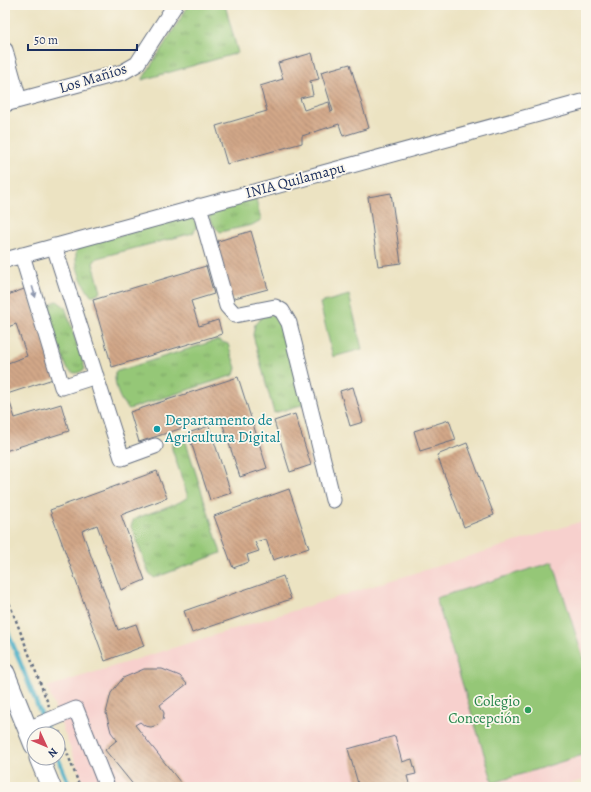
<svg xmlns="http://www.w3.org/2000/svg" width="591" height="792" font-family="Alegreya,serif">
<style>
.built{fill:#f7d0cd}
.grass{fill:url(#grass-tufts);stroke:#587b6a}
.pitch{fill:#95c777;stroke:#587b6a}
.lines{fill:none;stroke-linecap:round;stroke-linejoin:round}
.stream{stroke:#46adc6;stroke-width:4.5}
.building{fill:url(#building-back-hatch)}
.minor-casing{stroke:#646e81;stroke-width:17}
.major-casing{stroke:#646e81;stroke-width:21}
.path{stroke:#646e81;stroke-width:2.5;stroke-dasharray:3 3;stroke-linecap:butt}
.minor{stroke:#fff;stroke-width:15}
.major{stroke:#fff;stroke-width:19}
.oneway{fill:#8d97ae}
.culture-dot{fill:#0f9aa8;stroke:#fbf7ec;stroke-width:1.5}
.leisure-dot{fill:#2e9e5b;stroke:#fbf7ec;stroke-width:1.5}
.labels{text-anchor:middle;stroke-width:3.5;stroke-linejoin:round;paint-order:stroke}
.street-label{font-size:15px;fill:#1b2f5e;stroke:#fbf7ec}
.culture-label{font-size:15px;fill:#0d838f;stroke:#fbf7ec;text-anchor:start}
.leisure-label{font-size:15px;fill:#27864d;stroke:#fbf7ec;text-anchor:end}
</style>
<defs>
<pattern id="grass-tufts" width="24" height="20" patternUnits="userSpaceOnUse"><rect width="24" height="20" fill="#95c777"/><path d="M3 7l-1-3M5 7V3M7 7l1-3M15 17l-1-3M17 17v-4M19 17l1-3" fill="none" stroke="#79a265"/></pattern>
<pattern id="building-back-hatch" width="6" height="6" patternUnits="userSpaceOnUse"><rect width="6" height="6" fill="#d2a788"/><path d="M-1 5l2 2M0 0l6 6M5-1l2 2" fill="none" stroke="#aa8872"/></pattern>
</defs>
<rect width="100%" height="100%" fill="#fbf7ec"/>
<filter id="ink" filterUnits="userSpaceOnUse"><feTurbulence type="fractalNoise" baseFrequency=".025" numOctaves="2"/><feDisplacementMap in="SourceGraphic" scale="8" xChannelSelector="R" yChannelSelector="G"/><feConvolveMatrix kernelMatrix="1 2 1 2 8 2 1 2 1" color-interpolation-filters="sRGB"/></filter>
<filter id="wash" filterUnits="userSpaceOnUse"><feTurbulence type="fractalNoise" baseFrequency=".012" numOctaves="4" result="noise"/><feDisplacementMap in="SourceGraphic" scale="16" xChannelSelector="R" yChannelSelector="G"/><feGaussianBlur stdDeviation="0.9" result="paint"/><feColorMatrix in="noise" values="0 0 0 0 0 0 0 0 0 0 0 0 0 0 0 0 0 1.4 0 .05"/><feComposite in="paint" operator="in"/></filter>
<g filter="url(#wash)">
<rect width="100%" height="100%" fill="#ece3c2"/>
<path class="built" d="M586 520V779L560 787H85L47 687Z"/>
<path class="grass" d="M189 5H225L238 53 142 80Z
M256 199 261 220 252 225 220 232 214 226 209 217 212 209Z
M186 217H192L198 225 193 233 97 258 93 263 101 292 91 296C81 282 73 264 77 247Z
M57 301 65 307 85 369C77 374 74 375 67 368L48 317 49 305Z
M264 315H274L284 325 305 404 274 413 253 335 255 324Z
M217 340 228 344 236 368 234 375 129 409C119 402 114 384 115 372Z
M178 436 185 439 221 553 154 578 149 573 131 526 134 519 180 502 188 497 172 449V440Z"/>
<path class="pitch" d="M349 295 362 349 333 357 320 303Z
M553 562 586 667V754L493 783 436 598Z"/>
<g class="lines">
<path class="stream" d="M5 625 49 734
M58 758 70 787"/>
</g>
<g id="blocks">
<path class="building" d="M312 53 319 79 310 81 313 95 300 98 304 110 329 102 331 112 333 111 321 72 350 64 369 128 343 136 339 124 302 136V143L227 164 216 126 267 111 260 86 283 79 278 63Z
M391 193 401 263 378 266 368 197Z
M251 231 268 289 231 299 215 242Z
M206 266 214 294 191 301 199 326 218 320 222 334 112 367 93 300Z
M27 288 56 378 7 394 15 418 61 404 69 431 5 451V364L27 356 16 324 5 328V296Z
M238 377 267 468 240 477 220 416 139 442 130 412Z
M353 387 363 422 350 426 340 391Z
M295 414 311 465 290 472 274 421Z
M449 420 456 440 420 451 414 431Z
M209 426 231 493 210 500 188 433Z
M467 443 494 515 464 527 437 455Z
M157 471 167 498 121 515 145 580 121 590 97 525 82 531 118 630 136 624 144 646 105 661 50 510Z
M289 489 309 548 273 560 266 539 255 542 259 551 247 555 249 562 233 568 214 516Z
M283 576 291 599 192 633 184 611Z
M144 669H162L180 676 187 684 160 705 164 713 163 720 158 725 151 727 145 726 140 722 135 725 184 787H135L105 750 117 740 111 732 106 713 111 693 123 678Z
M395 736 402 762 412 759 416 774 407 776 410 787H359L348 749Z"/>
</g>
</g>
<g filter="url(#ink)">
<use href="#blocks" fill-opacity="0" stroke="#646e81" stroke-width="1"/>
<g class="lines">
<g class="minor-casing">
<path id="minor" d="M5 50 19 100
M5 104 123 72 137 64 175 5
M199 206 227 306 235 315 275 307 282 311 289 323 333 500
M54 246 122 458 155 446
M22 255 62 387 96 376
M5 260 586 101
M28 729 76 709 107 787"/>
</g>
<g class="major-casing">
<path id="major" d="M5 673 34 745
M39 758 51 787"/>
</g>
<path class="path" d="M5 592 49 706
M59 731 80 787"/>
<use href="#minor" class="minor"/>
<use href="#major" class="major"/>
</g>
<defs><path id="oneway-solid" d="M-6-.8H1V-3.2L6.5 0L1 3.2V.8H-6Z"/></defs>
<use class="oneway" href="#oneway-solid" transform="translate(34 292) rotate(73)"/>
</g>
<circle class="culture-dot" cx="157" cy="429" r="4"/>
<circle class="leisure-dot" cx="528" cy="710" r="4"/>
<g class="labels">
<g class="street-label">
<text transform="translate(93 78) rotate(-17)" y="5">Los Mañíos</text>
<text transform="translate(295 180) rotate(-15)" y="5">INIA Quilamapu</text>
</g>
<g class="culture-label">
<text x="165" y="425">Departamento de<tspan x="165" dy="17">Agricultura Digital</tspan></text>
</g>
<g class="leisure-label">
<text x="520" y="706">Colegio<tspan x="520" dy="17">Concepción</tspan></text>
</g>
</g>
<rect width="591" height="792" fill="none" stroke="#fbf7ec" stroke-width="20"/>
<g transform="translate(46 746) rotate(134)"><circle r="19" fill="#fbf7ec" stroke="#a1a7b3"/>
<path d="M0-3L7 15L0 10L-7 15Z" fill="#d1495b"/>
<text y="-6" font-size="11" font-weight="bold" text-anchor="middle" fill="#1b2f5e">N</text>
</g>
<path d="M28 44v6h109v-6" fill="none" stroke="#1b2f5e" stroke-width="2"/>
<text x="34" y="44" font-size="12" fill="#1b2f5e" stroke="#fbf7ec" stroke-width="3" paint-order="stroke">50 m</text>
</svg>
